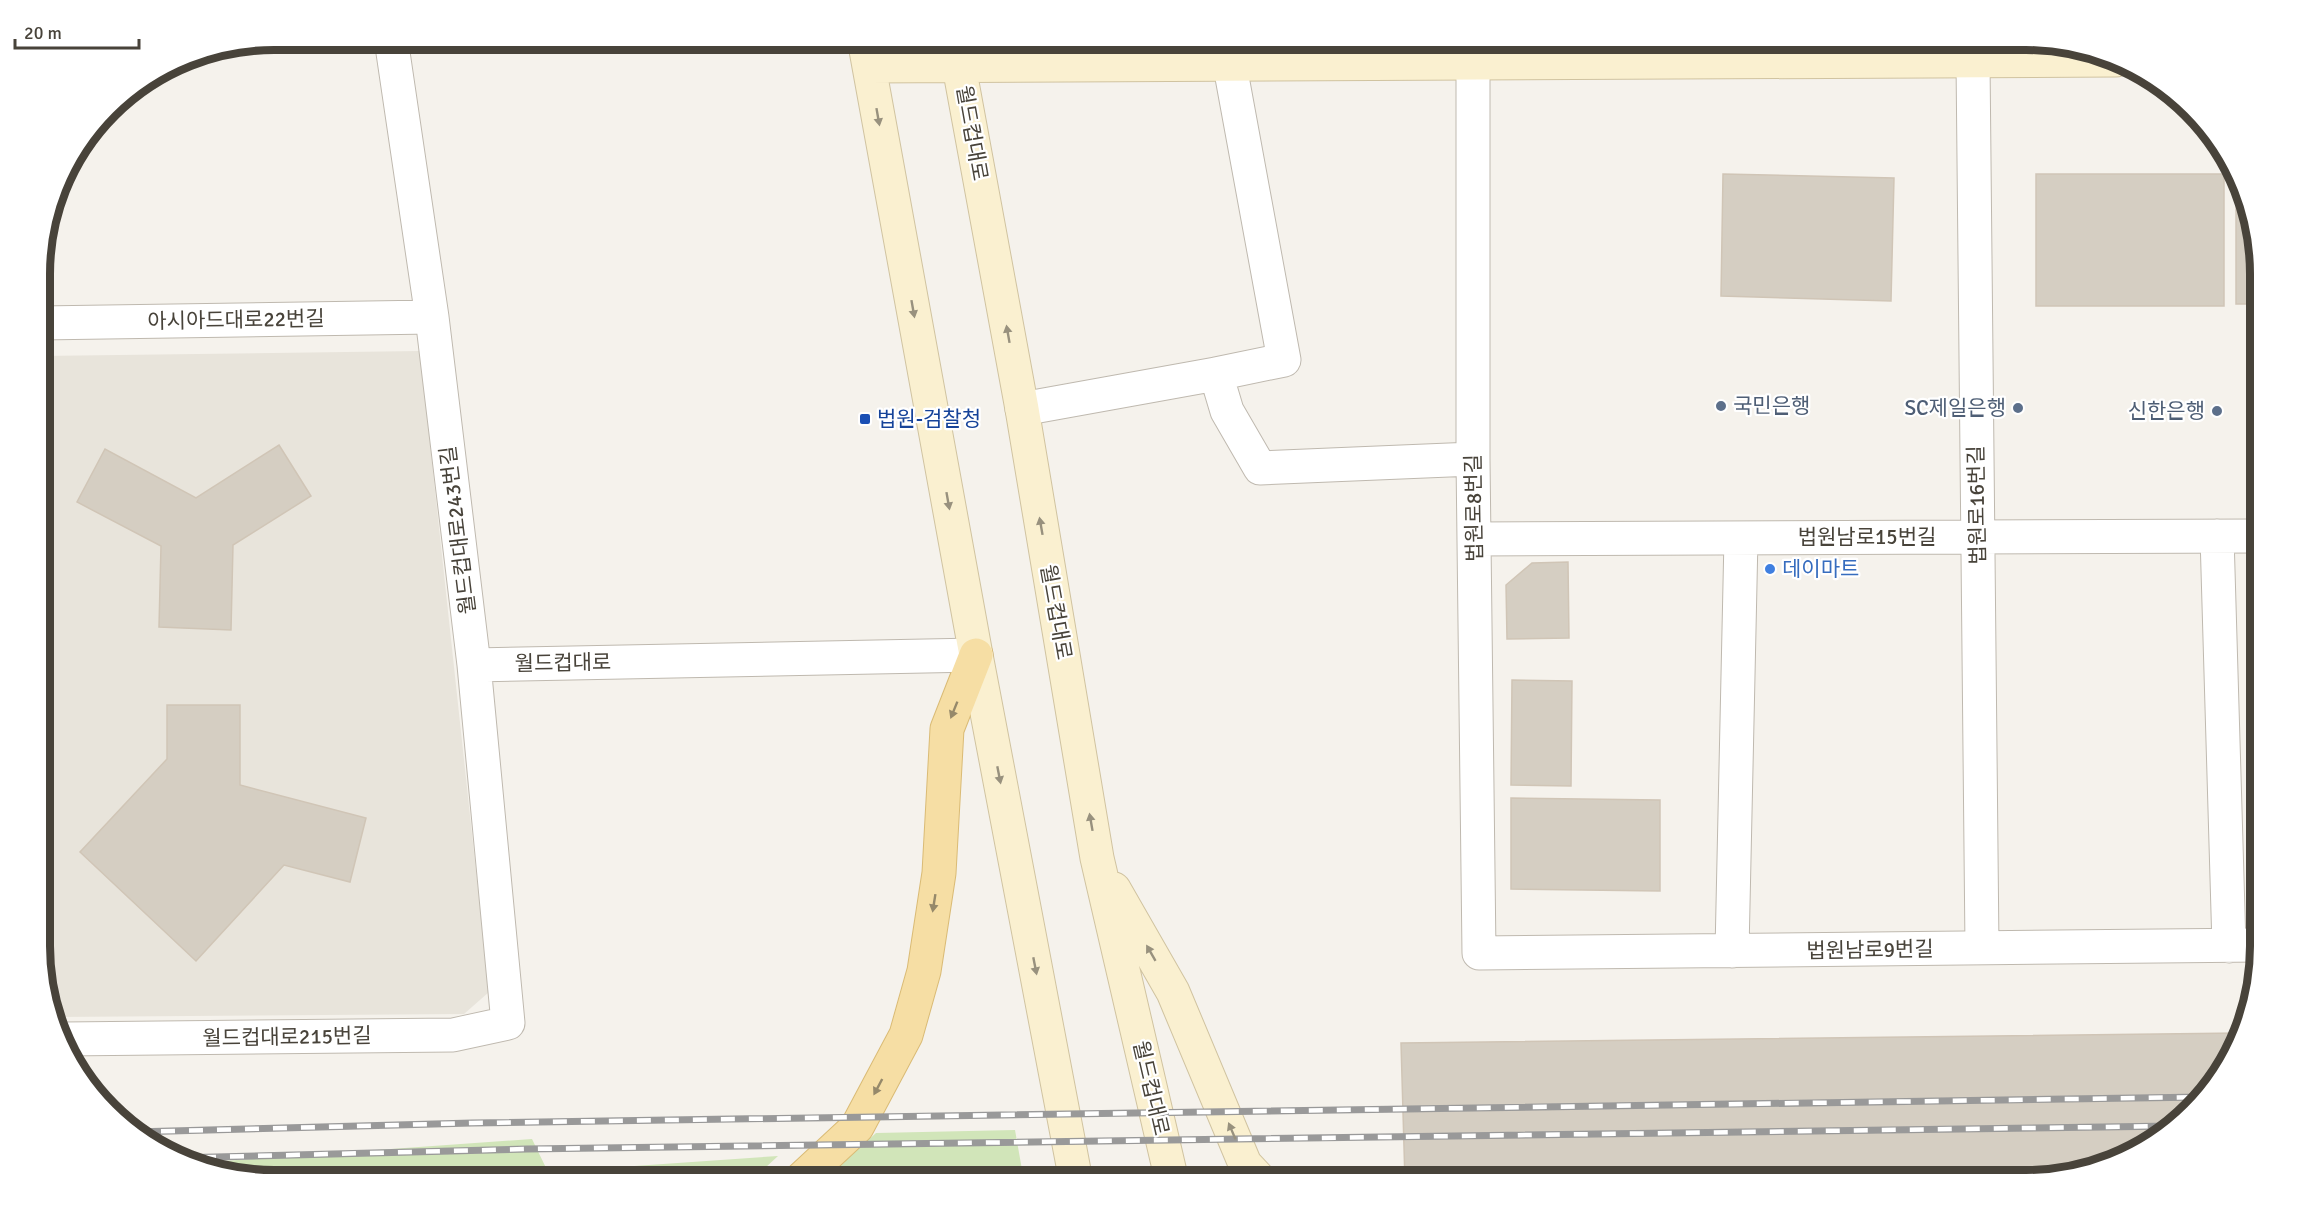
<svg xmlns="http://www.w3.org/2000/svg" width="2299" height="1220" font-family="Signika,'Noto Sans KR',sans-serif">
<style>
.residential{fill:#e8e4db}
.green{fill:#d1e5b9}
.building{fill:#d5cec2;stroke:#d0c5b6;stroke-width:1.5}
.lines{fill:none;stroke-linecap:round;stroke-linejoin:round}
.lane-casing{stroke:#bfb9af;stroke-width:26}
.street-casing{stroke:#bfb9af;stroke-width:35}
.secondary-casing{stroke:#d0c3a0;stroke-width:35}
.primary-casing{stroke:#dabb75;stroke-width:35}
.lane{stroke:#fff;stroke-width:24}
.street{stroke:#fff;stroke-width:33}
.secondary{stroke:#faf0d0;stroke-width:33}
.primary{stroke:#f6dea4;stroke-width:33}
.rail-casing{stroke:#999;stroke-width:7}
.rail{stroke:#fff;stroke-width:4.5;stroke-dasharray:14;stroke-linecap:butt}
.oneway{fill:#98917e}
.oneway2{fill:#96896a}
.service-dot{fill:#5c6f8a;stroke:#fff;stroke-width:2}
.transit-dot{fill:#1a4fb4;stroke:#fff;stroke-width:2}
.shop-dot{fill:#3f7fe0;stroke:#fff;stroke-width:2}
.labels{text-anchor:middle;stroke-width:4.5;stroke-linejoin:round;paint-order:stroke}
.street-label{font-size:21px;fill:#48433a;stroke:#fff}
.service-label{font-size:21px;fill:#4e5e75;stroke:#fff;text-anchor:end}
.transit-label{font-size:21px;fill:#164399;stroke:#fff;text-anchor:start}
.shop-label{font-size:21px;fill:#366cbe;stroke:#fff;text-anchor:start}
.rim{fill:none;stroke:#48433a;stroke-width:8}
</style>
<rect width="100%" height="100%" fill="#f5f2ec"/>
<path class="residential" d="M420 351 489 992 464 1014 56 1017 41 977 40 356Z"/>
<path class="green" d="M1015 1130 1024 1181H823L876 1133Z
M532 1139 548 1172 778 1156 751 1181H274L195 1163Z"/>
<path class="building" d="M1723 174 1894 178 1891 301 1721 296Z
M2036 174H2224V306H2036Z
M2236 185 2258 243V304H2236Z
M279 445 311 496 233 545 231 630 159 627 161 546 77 502 105 449 196 498Z
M1568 562 1569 638 1507 639 1506 585 1532 563Z
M1512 680 1572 681 1571 786 1511 785Z
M167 705H240V785L366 818 350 882 284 865 196 961 80 852 167 759Z
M1511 798 1660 800V891L1511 889Z
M2240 1033 2236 1050 2202 1101 2155 1142 2100 1169 2040 1181H1405L1401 1043Z"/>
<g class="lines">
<g class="lane-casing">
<path id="lane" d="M1913 39 1914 61
M1960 39V61"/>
</g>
<g class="street-casing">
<path id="street" d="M1973 61 1982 948
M1473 63V459L1479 953 2260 945
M40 323 432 317
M1216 374 1284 360 1225 39
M1022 409 1216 374 1227 411 1260 468 1473 459
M2217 536 2229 946
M1475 539 2259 536
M474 665 976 655
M1732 951 1741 538
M64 1039 453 1035 508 1023 474 665 432 317 391 39"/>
</g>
<g class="secondary-casing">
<path id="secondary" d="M864 39 976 655 1076 1181
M954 39 1022 409 1097 858 1172 1181
M869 66 2116 60
M1114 889 1173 992 1245 1164 1261 1181"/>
</g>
<g class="primary-casing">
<path id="primary" d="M799 1181 857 1127 906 1035 924 971 939 873 947 729 976 655"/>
</g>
<use href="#lane" class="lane"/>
<use href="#street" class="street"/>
<use href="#secondary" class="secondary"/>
<use href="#primary" class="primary"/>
<g class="rail-casing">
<path id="rail" d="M133 1132 472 1123 2204 1097
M174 1158 527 1149 2173 1126"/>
</g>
<use href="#rail" class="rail"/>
</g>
<defs><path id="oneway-solid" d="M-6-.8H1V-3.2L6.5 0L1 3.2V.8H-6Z" transform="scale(1.5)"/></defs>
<g class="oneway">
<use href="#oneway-solid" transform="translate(878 117) rotate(80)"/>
<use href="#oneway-solid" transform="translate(913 309) rotate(80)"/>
<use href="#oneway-solid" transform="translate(1008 334) rotate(-100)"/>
<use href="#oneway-solid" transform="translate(948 501) rotate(80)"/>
<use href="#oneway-solid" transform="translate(1041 526) rotate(-100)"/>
<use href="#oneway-solid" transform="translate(999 775) rotate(79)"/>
<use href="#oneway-solid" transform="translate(1091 822) rotate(-100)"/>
<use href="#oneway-solid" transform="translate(1151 953) rotate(-120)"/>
<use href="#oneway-solid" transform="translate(1035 966) rotate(79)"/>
<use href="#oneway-solid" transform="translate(1232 1131) rotate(-113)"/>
</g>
<g class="oneway2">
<use href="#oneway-solid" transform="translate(954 710) rotate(112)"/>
<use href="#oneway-solid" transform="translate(934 903) rotate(99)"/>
<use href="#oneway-solid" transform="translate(878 1087) rotate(118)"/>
</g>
<g class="service-dot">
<circle cx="1721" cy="406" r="6"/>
<circle cx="2018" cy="408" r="6"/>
<circle cx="2217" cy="411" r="6"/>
</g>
<rect class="transit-dot" x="859" y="413" width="12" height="12" rx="3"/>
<circle class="shop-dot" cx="1770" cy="569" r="6"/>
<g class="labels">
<g class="street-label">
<text transform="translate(972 133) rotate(80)" y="7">월드컵대로</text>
<text transform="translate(236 320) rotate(-1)" y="7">아시아드대로22번길</text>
<text transform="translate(1977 505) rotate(-91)" y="7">법원로16번길</text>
<text transform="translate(1474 508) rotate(-91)" y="7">법원로8번길</text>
<text transform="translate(458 530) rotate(-97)" y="7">월드컵대로243번길</text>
<text x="1867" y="544">법원남로15번길</text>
<text transform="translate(1056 612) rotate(80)" y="7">월드컵대로</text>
<text transform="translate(563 663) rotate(-1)" y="7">월드컵대로</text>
<text transform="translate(1870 950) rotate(-1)" y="7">법원남로9번길</text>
<text transform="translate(287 1037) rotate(-1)" y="7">월드컵대로215번길</text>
<text transform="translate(1151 1088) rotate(77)" y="7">월드컵대로</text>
</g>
<g class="service-label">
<text x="1733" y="413" text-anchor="start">국민은행</text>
<text x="2006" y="415">SC제일은행</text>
<text x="2205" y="418">신한은행</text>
</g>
<g class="transit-label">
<text x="877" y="426">법원-검찰청</text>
</g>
<g class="shop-label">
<text x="1782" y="576">데이마트</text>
</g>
</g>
<path d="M0 0H2299V1220H0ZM274 50H2026A224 224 0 0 1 2250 274V946A224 224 0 0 1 2026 1170H274A224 224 0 0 1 50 946V274A224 224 0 0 1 274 50Z" fill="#fff" fill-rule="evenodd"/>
<path class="rim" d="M274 50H2026A224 224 0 0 1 2250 274V946A224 224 0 0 1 2026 1170H274A224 224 0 0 1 50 946V274A224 224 0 0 1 274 50Z"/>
<path d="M15 39v9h124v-9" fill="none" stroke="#48433a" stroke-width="3"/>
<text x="24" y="39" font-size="18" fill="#48433a" stroke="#ffffff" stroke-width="4.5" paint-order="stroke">20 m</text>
</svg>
